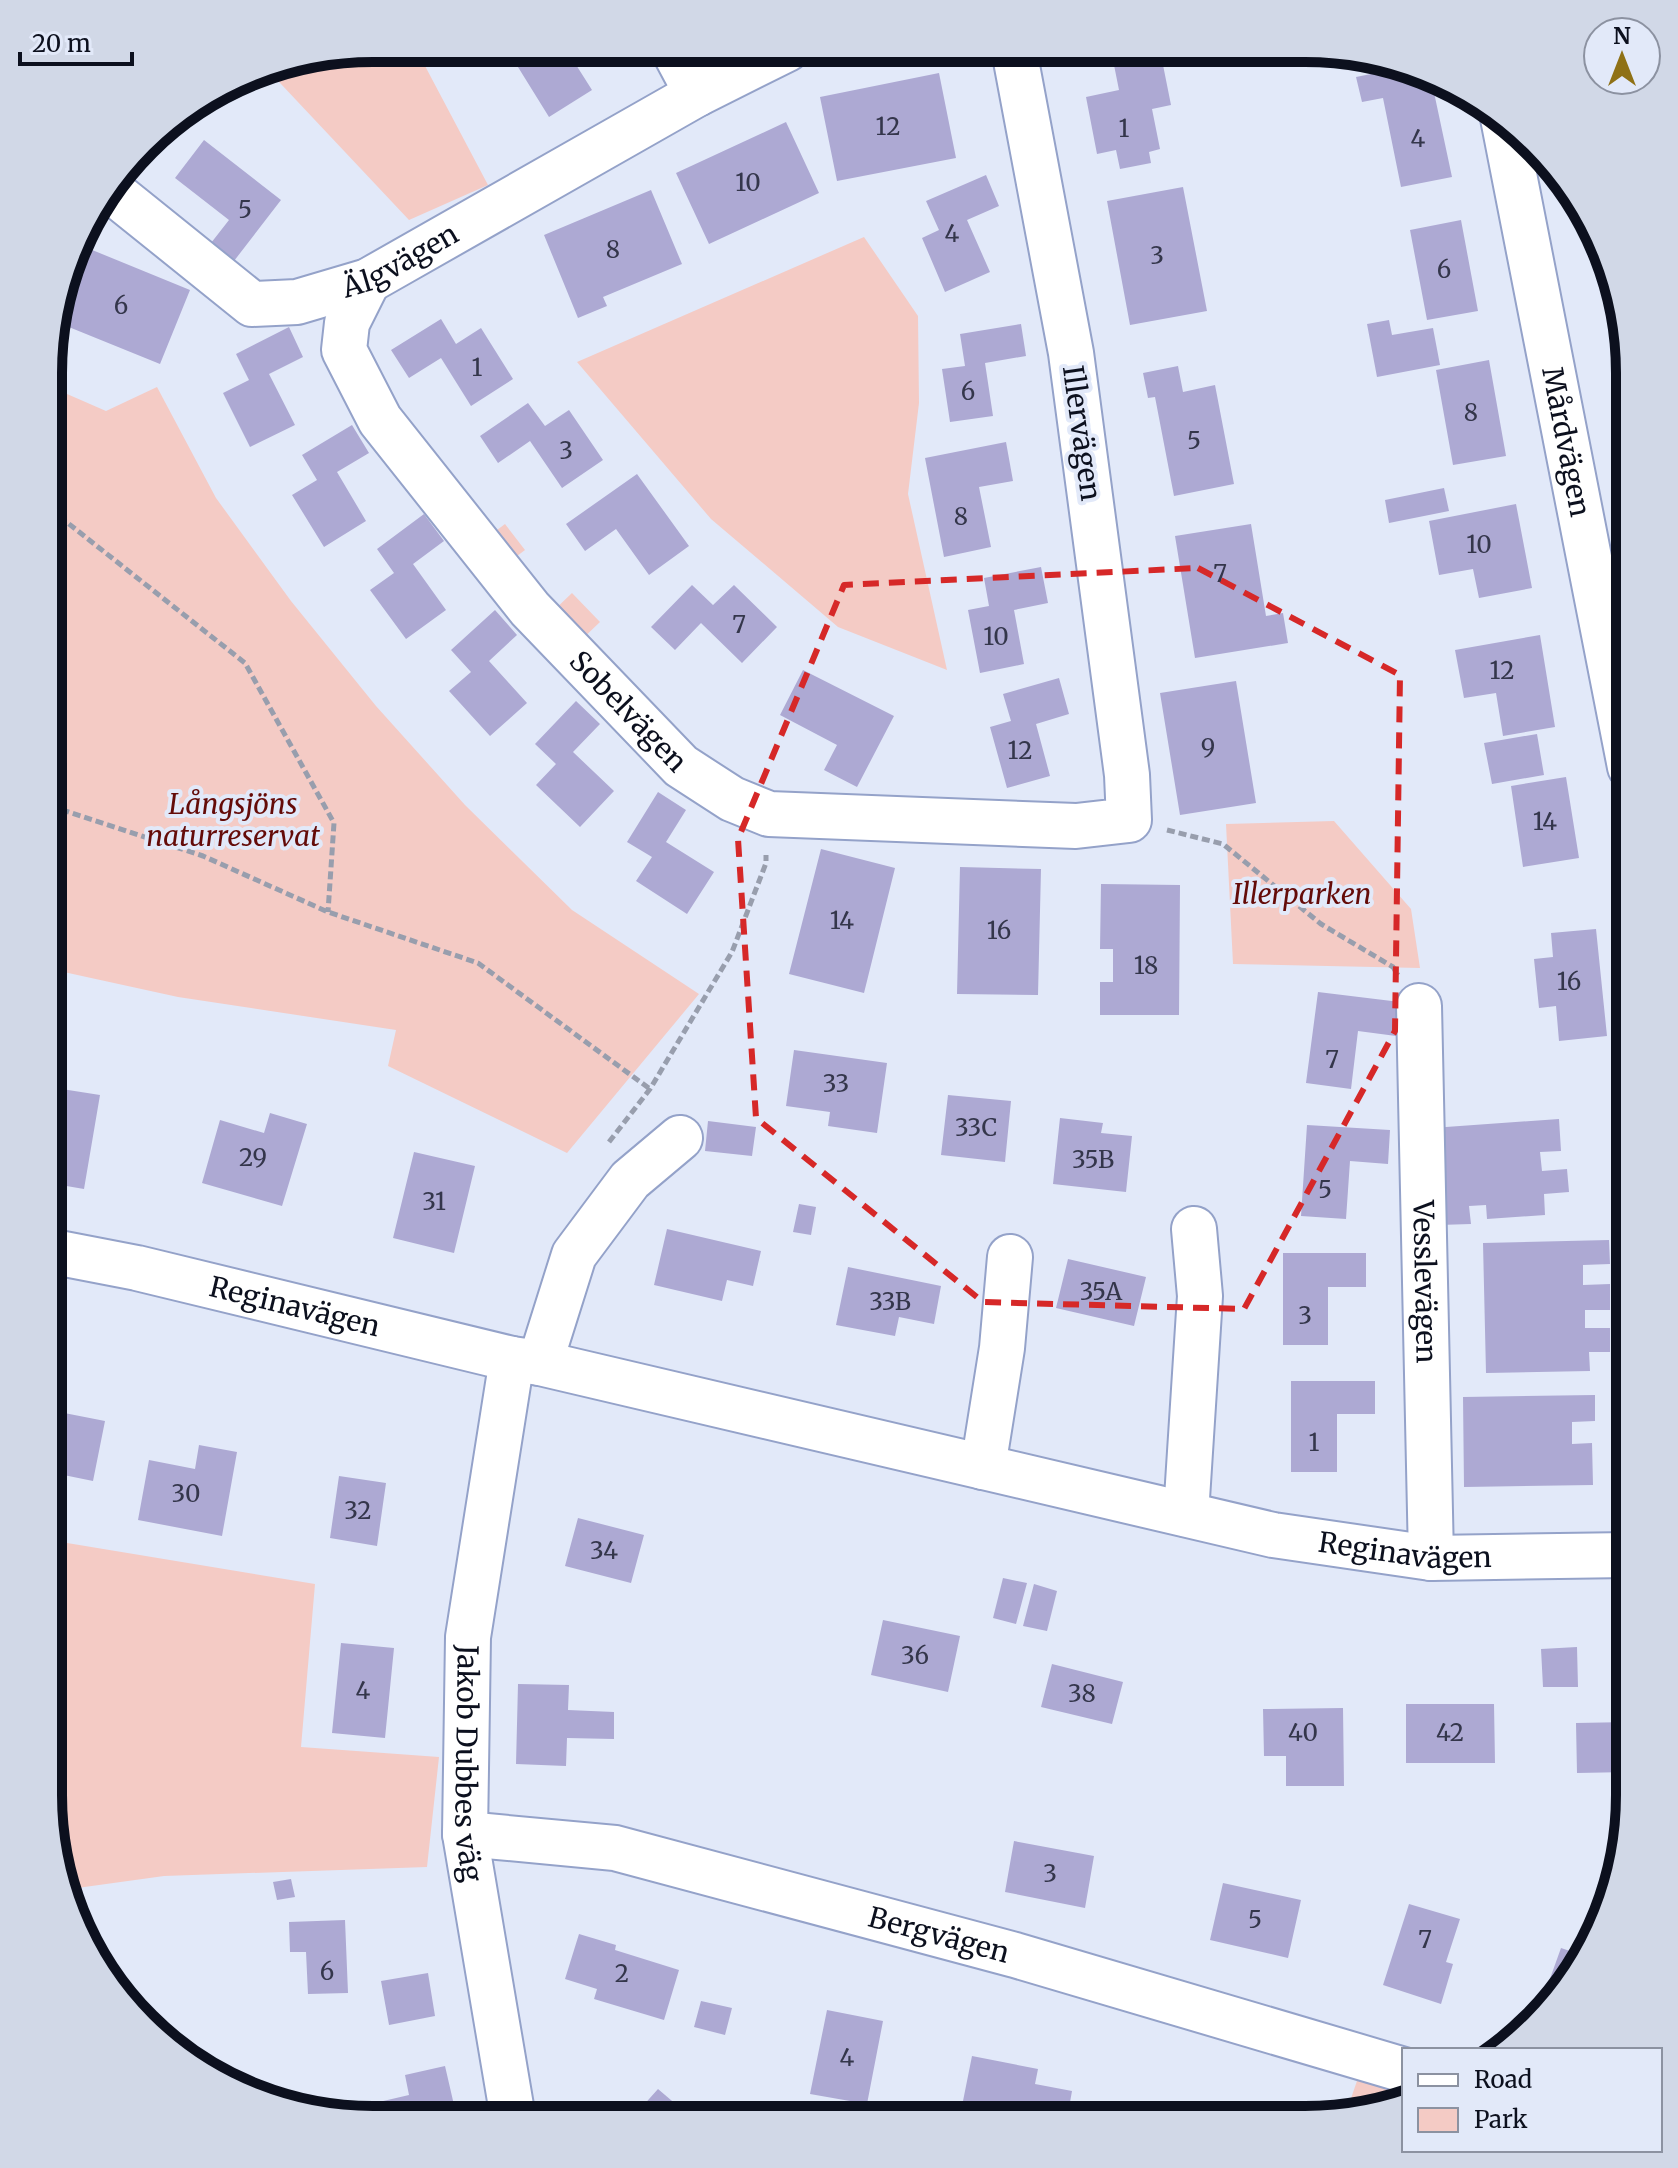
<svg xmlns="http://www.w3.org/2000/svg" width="1678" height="2168" font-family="Merriweather,serif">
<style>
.green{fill:#f4cbc5}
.building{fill:#ada9d3}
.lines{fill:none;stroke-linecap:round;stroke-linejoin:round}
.minor-casing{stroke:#94a2c9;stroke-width:48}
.path{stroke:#989ead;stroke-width:5;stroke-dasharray:8 4;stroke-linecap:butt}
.minor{stroke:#fff;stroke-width:44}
.marked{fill:none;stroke:#d62828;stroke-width:6;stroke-dasharray:16 10;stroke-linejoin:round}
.labels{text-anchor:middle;stroke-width:8;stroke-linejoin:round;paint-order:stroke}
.number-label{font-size:24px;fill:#34364b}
.street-label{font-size:28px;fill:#0c101e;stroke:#e2e9f9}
.park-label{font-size:28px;font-style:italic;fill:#640b08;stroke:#e2e9f9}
.rim{fill:none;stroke:#0c101e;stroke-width:10}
</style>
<rect width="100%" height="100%" fill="#e2e9f9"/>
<path class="green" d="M373 48H420L424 64 488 185 409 220 265 67Z
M864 237 918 316 919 403 908 494 947 670 838 627 711 519 577 362Z
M51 387 106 411 157 387 216 498 291 601 376 706 465 805 572 910 699 994 567 1153 388 1066 396 1030 178 997 50 969Z
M505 524 525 550 505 565 485 539Z
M572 593 600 622 577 644 549 615Z
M1334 821 1411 909 1420 968 1233 964 1226 824Z
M49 1540 315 1584 301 1747 439 1757 427 1867 164 1876 70 1889 48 1796Z
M1358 2078 1404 2094V2097L1347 2110Z"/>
<path class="building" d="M531 48 566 49 592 90 549 117 513 59Z
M1111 50H1160L1171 105 1152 109 1160 149 1149 152 1151 163 1120 169 1116 150 1097 154 1086 97 1119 90Z
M1396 69 1432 83 1452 177 1401 187 1383 98 1362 102 1356 77Z
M939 73 956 158 837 181 820 97Z
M177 118 134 173 127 167 159 128Z
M786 122 819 193 709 244 676 173Z
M204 140 281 200 234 261 211 243 229 220 175 178Z
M986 175 999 206 967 220 990 272 945 292 922 238 939 230 926 201Z
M1183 187 1207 311 1130 325 1107 201Z
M651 190 682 264 603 297 607 306 578 318 544 235Z
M1461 220 1478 311 1427 320 1410 230Z
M80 245 190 290 160 364 54 321Z
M441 319 456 344 481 328 513 379 471 406 441 358 409 378 391 350Z
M1389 320 1392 335 1433 328 1440 365 1377 377 1367 324Z
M1021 324 1026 356 985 363 993 416 950 422 942 369 965 366 960 334Z
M289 327 303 357 269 374 295 425 250 447 223 393 249 380 236 354Z
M1489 360 1506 456 1453 465 1436 370Z
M1178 366 1183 392 1215 385 1234 484 1174 496 1155 397 1148 398 1143 373Z
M528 403 545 426 569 410 603 460 562 488 530 441 498 463 480 436Z
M352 425 369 453 337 472 366 521 324 547 292 495 317 480 302 455Z
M1006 442 1013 481 979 487 991 547 944 557 925 458Z
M637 474 689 546 649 575 616 529 585 551 566 524Z
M1444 488 1449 511 1389 523 1385 500Z
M1516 504 1532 588 1479 598 1473 569 1439 575 1429 521Z
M424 514 444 541 413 564 446 610 406 639 370 590 394 573 377 549Z
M1251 524 1266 616 1283 613 1288 643 1195 658 1175 536Z
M1041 567 1048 603 1014 610 1024 664 980 673 968 610 989 606 984 578Z
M692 585 713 605 734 585 777 627 742 663 701 623 675 650 651 627Z
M495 610 517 635 489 661 527 703 490 736 449 691 471 672 451 650Z
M1540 635 1555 727 1503 736 1496 693 1464 698 1455 650Z
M803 670 894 716 857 787 824 770 837 745 780 715Z
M1059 678 1069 714 1036 724 1050 776 1007 788 990 727 1011 721 1003 694Z
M1236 681 1256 803 1180 815 1160 693Z
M576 701 600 724 573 752 614 791 580 827 536 785 556 764 535 744Z
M1537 734 1544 775 1492 784 1484 743Z
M1566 777 1579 858 1523 867 1511 786Z
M658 792 686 810 666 842 714 872 687 914 636 881 652 857 627 842Z
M821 849 895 868 864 993 789 974Z
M960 867 1041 869 1038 995 957 994Z
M1101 884 1180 885 1179 1015H1100V982H1113V949H1100Z
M1596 929 1607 1036 1559 1041 1556 1006 1539 1008 1534 959 1553 957 1551 933Z
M1318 992 1400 1002 1396 1036 1358 1031 1351 1089 1306 1083Z
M794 1050 887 1063 877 1133 828 1126 830 1112 786 1106Z
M49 1087 100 1095 84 1189 49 1183Z
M948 1095 1011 1101 1005 1162 941 1155Z
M270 1113 307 1124 282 1206 202 1183 220 1120 264 1133Z
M1060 1118 1103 1123 1101 1133 1132 1136 1126 1192 1053 1184Z
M1559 1119 1561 1151 1540 1152 1542 1171 1567 1169 1569 1192 1544 1194 1545 1215 1487 1219 1486 1205 1469 1206 1471 1224 1439 1225 1432 1128Z
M708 1121 756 1127 752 1156 705 1151Z
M1307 1125 1390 1130 1388 1164 1350 1161 1346 1219 1301 1216Z
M414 1152 475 1166 454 1253 393 1238Z
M799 1204 816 1207 811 1235 793 1232Z
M667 1229 761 1251 753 1286 727 1280 722 1301 654 1285Z
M1609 1240 1610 1264 1583 1265V1285L1610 1284V1310H1585V1328H1610V1352H1589L1590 1371 1486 1373 1483 1243Z
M1283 1253H1366V1287H1328V1345H1283Z
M1068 1259 1146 1277 1134 1326 1056 1308Z
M848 1267 941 1286 934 1324 899 1317 895 1336 836 1325Z
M1291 1381H1375V1414H1337V1472H1291Z
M1595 1395V1421L1572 1422V1444L1592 1443 1593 1485 1464 1487 1463 1397Z
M49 1410 105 1421 93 1481 49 1472Z
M199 1445 237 1452 222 1536 138 1520 149 1460 195 1469Z
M339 1476 386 1483 377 1546 330 1538Z
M578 1518 644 1535 631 1583 565 1566Z
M1003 1578 1027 1583 1016 1624 993 1618Z
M1034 1584 1057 1591 1047 1631 1023 1626Z
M883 1620 960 1636 948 1692 871 1675Z
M341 1643 394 1648 385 1738 332 1733Z
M1577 1647 1578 1687H1543L1541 1649Z
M1052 1664 1123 1682 1112 1724 1041 1707Z
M518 1684 569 1685 568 1710 614 1712V1739L567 1738 566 1766 516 1764Z
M1406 1704H1494L1495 1763H1406Z
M1343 1708 1344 1786H1286V1756H1264L1263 1709Z
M1629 1722V1772L1577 1773 1576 1723Z
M1014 1841 1094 1856 1085 1908 1005 1892Z
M291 1879 295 1897 277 1900 273 1882Z
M1223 1883 1301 1900 1288 1958 1210 1940Z
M1409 1904 1460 1919 1446 1962 1453 1964 1441 2004 1383 1985Z
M345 1920 348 1993 308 1994 306 1952H290L289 1922Z
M579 1934 616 1945 615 1950 679 1970 664 2020 594 1999 597 1989 565 1979Z
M106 1947 147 2018 142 2021 128 2009 92 1955Z
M1561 1948 1585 1956 1576 1975 1542 2013 1538 2012Z
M428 1973 435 2016 389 2025 381 1981Z
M701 2001 732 2008 725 2035 694 2027Z
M827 2010 883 2021 867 2104 810 2094Z
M972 2056 1038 2069 1035 2084 1072 2091 1067 2119H1011L1013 2111 963 2101Z
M445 2066 457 2118 369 2117 366 2105 409 2095 405 2075Z
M658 2089 692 2118H632Z"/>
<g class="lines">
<g class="minor-casing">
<g id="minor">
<path d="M673 49 697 94"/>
<path id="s1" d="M1503 118 1630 767"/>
<path id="s2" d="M109 189 252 304 297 302 368 281 697 94 787 49"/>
<path id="s3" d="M368 281 347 323 344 350 380 420 530 609 681 766 732 799 769 814 1076 826 1129 820 1127 775 1071 353 1014 50"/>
<path id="s4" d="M1419 1006 1431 1558"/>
<path id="s5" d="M49 1251 137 1268 512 1359 540 1363 1273 1535 1431 1558 1629 1555"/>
<path id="s6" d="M512 1359 468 1637 465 1834 513 2118"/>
<path d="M540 1363 574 1255 630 1180 680 1138"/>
<path d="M983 1467 1002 1348 1010 1257"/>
<path d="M1186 1514 1200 1296 1194 1229"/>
<path id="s7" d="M465 1834 615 1848 1015 1955 1404 2070"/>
</g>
</g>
<path class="path" d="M50 509 245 663 334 823 328 912
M50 806 203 856 328 912 478 963 650 1089
M1167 830 1223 844 1321 924 1393 967 1398 975
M609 1142 650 1089 732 952 766 863V855"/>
<use href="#minor" class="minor"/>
</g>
<path class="marked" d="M1198 568 1400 675 1395 1031 1244 1309 983 1302 756 1118 738 839 844 585Z"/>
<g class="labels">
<g class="number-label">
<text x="888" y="135">12</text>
<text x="1124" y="137">1</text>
<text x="1418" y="147">4</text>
<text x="748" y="191">10</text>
<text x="245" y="218">5</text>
<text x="952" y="242">4</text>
<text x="613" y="258">8</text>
<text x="1157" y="264">3</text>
<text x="1444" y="278">6</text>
<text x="121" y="314">6</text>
<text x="477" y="376">1</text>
<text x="968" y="400">6</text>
<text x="1471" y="421">8</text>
<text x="1194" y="449">5</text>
<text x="566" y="459">3</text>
<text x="961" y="525">8</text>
<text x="1479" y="553">10</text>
<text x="1220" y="582">7</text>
<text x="739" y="633">7</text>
<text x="996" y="645">10</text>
<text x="1502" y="679">12</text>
<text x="1208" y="756">9</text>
<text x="1020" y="759">12</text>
<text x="1545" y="830">14</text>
<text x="842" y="929">14</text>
<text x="999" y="939">16</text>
<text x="1146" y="974">18</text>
<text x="1569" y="990">16</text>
<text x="1332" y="1068">7</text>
<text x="836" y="1092">33</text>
<text x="976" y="1136">33C</text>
<text x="253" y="1166">29</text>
<text x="1093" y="1168">35B</text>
<text x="1325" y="1198">5</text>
<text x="434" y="1210">31</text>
<text x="1101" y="1300">35A</text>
<text x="890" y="1310">33B</text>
<text x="1305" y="1324">3</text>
<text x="1314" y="1451">1</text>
<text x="186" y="1502">30</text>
<text x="358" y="1519">32</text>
<text x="604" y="1559">34</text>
<text x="915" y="1664">36</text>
<text x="363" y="1699">4</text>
<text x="1082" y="1702">38</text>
<text x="1303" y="1741">40</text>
<text x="1450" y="1741">42</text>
<text x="1050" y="1882">3</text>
<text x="1255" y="1928">5</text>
<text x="1425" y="1948">7</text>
<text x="327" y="1980">6</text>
<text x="622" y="1982">2</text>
<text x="847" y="2066">4</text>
</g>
<g class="street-label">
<text dy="10" stroke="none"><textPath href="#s2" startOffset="340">Älgvägen</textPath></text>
<text transform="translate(1082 433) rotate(82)" y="10">Illervägen</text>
<text dy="10" stroke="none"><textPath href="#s1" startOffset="330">Mårdvägen</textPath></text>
<text dy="10" stroke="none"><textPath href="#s3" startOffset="536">Sobelvägen</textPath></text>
<text dy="10" stroke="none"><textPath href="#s4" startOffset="276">Vesslevägen</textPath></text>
<text dy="10" stroke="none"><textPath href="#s5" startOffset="252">Reginavägen</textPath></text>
<text dy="10" stroke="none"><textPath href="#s5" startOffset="1390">Reginavägen</textPath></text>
<text dy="10" stroke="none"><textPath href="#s6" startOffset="408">Jakob Dubbes väg</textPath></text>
<text dy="10" stroke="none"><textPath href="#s7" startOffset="486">Bergvägen</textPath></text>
</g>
<g class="park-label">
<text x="233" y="814">Långsjöns<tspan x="233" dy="32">naturreservat</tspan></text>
<text x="1302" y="904">Illerparken</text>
</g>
</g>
<path d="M0 0H1678V2168H0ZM373 62H1305A311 311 0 0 1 1616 373V1795A311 311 0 0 1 1305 2106H373A311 311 0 0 1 62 1795V373A311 311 0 0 1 373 62Z" fill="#d1d8e7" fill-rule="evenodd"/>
<path class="rim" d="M373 62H1305A311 311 0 0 1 1616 373V1795A311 311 0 0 1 1305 2106H373A311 311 0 0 1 62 1795V373A311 311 0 0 1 373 62Z"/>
<rect x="1402" y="2048" width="260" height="104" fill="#e2e9f9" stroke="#8c92a1" stroke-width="2"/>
<rect x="1418" y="2074" width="40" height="12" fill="#ffffff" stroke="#8c92a1" stroke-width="2"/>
<text x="1474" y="2088" font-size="24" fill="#0c101e">Road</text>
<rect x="1418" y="2108" width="40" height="24" fill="#f4cbc5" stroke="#8c92a1" stroke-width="2"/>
<text x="1474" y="2128" font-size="24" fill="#0c101e">Park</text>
<g transform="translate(1622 56)"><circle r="38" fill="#e2e9f9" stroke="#8c92a1" stroke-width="2"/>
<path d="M0-6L14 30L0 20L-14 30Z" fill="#8f7116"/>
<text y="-12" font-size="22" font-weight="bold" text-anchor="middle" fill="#0c101e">N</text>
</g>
<path d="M20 52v12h112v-12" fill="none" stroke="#0c101e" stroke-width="4"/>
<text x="32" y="52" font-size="24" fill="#0c101e" stroke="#e2e9f9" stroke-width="6" paint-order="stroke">20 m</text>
</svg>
